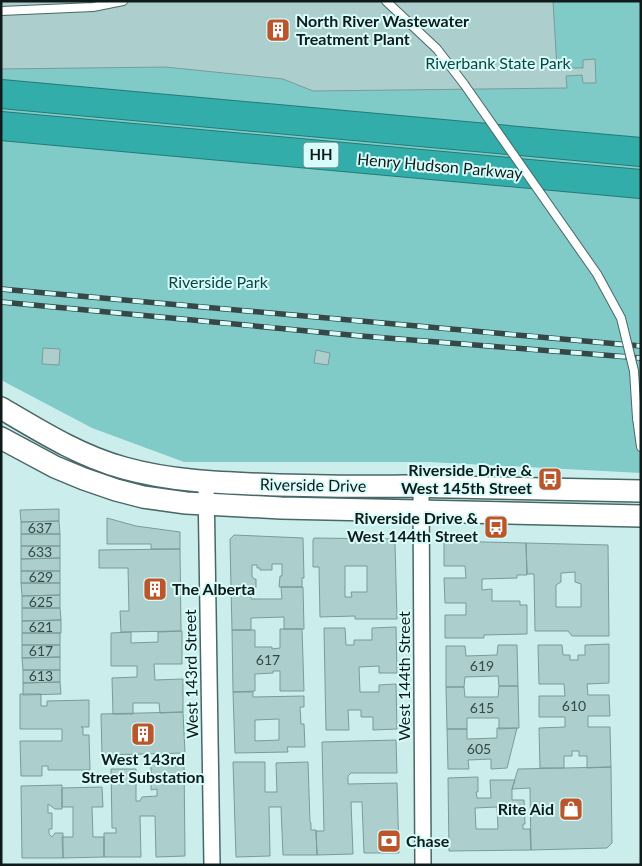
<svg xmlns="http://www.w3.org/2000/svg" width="642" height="866" font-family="Lato,sans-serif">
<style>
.green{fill:#80cbc8}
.building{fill:#accfcd;stroke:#799b99;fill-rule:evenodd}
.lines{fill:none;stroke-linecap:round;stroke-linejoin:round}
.lane-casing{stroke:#476866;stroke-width:10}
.street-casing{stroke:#476866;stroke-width:18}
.secondary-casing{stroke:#476866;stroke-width:24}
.highway-casing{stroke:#257a77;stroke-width:30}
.lane{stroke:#fff;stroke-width:8}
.street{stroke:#fff;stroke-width:15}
.secondary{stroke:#fff;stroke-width:21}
.highway{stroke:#32ada9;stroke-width:28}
.rail-casing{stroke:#364746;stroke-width:5.5}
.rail{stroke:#d8fcfa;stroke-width:4;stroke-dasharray:11;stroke-linecap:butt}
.lane-bridge-casing{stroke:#476866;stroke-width:10;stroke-linecap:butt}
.lane-bridge{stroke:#fff;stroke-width:8}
.labels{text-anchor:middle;stroke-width:4;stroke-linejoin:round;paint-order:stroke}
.number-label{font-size:14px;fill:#364847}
.shield{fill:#d8fcfa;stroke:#4b5e5d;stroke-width:1}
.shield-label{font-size:15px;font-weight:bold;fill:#0e1b1a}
.poi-label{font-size:16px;font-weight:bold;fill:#0e1b1a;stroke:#d8fcfa;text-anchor:start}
.park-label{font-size:16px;fill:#084543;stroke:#d8fcfa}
.street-label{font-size:16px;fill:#0e1b1a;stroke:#d8fcfa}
</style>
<rect width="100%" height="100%" fill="#cbeeec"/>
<path class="green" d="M1 1H641V473L429 462H184L92 428 1 380Z"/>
<path class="building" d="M1 1H553L557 68H583V60L595 59 596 83H583L582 75 566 76 567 88 313 91 283 79 165 67 1 69Z
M43 348 60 349 59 365 42 364Z
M316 350 330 353 328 365 314 363Z
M59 509V521L21 522 20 510Z
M107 518 136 526 180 532V549H151V544H107Z
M59 521 60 534H21V522Z
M21 534H60V546H21Z
M234 535 303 538 304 578H302V587H279L280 576H282V564H272V570H260V568H257V565H252V576L254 579H256V588H231L230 539Z
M314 538 392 539 395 543 397 619H355V616L320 617 319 567H313V540ZM345 566H367V592H351L352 597H345Z
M444 541 526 543 527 575H517V578L482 579V590L492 589V601H520V605H527V634L484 635V638H445V615H466V603H445L444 578H466L465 566H444Z
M526 543 608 545 609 636H572L568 631H535L534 574H527ZM575 572V582L581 584V607H556V585L561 582V573Z
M21 546H60V558L21 559Z
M180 549 181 631 121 632 120 611H129L128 568H99V550Z
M60 558V571H21V559Z
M21 571H60V583H21Z
M21 583H60V595L22 596Z
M281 587H303L304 629H284V617L251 618V630H232L231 588H251V599H282Z
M60 595V608H22V596Z
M22 608H60L61 620 22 621Z
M61 620V633H22V621Z
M396 627 397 673H379V666L359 667 360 692H379V685L396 684 397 729 373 730V717H361V710H348L349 730H326L324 628H345L346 645H354V640H372V628Z
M280 629H302L304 691H280V671H273V673L255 674V691L233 692 232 630H255V647H272V649L280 648Z
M182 631V664H154L155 680 183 679V712L160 713 159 703H133V714H113L112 678 137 677V666H111V633L131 632V643L158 642V632Z
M22 633H60V645H22Z
M609 644V683L587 684 588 695H609L610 716H588V727H610L611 767 587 768V756H579V751H572V756H564V768H540L539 728 565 727V717H539V696H565L564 684H539L538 645H562L563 655H570V660H578V655H585V645Z
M22 645H60V657L22 658Z
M498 645H517L518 686H499L498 676 465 677 464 687H446V646H465L466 656 497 655Z
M60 657V670H23L22 658Z
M23 670H60V682L23 683Z
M60 682 61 694 23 695V683Z
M499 686H518L519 728 499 729V719L498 718H467V729H447L446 687H464L465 697H498Z
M233 692H253V697L304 696V707H300L301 724H304L305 747H287L288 752 235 753ZM279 719V740L255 741V720Z
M20 694H41V706H47V701L89 700V727H81L83 728V735H89L90 770H48V766H42V776H21L20 741H62V729H20Z
M183 712 185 753 102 755 101 714Z
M497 728H517L507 768 491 769V759L468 760 469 769H448L447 729H467V739L497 738Z
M396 740 397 773H351L348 776V784L397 783 399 853H364L362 802H351L353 854 317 855 316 831H324L322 742Z
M184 762 185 856 156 857 155 816H140L141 857H104V833H116V828H112L111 769H136V801H140L142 797 157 796V789L151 790V763Z
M233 762H265V792H277L276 763 308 762 310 822 311 823V830H316L317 855H283L281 807H269L270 856 236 857Z
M611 767 612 843 607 848 531 850 530 788 512 789 518 769Z
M478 777V792H476L477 798H491L490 780H515L512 789V800H524L525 824H523V829H530L531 850 449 851 448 778ZM497 807 498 829H476L475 808Z
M62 785V809H55L48 804V813H52V829H49V834L52 837 55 833H63V858H22L21 786Z
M102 787 103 807H92L93 837H104V857L63 858 62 837H73V807H62V788Z"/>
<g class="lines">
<g class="lane-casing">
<path id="lane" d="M386 1 437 49 464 84
M1 11 93 7 123 1
M637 418 641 447"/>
</g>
<g class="street-casing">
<path id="street" d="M206 483 212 865
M421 487 423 865"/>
</g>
<g class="secondary-casing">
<path id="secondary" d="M1 408C40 431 80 456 124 468 174 482 226 483 278 485 319 486 361 487 403 486L641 491
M1 438 55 467 84 479 116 490 143 497 186 503 281 508 641 516"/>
</g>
<g class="highway-casing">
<path id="highway" d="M1 94 641 152
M1 126 641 184"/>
</g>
<use href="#lane" class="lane"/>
<use href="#street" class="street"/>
<use href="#secondary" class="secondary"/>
<use href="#highway" class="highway"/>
<g class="rail-casing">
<path id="rail" d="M1 289 641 346
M1 302 361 336 641 358"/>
</g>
<use href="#rail" class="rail"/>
<g class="lane-bridge-casing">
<path id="lane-bridge" d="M464 84 597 274 621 318 634 371 637 418"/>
</g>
<use href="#lane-bridge" class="lane-bridge"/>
</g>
<defs>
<g id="building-square" transform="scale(1.25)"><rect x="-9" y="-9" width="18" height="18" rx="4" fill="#bc562a" stroke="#d8fcfa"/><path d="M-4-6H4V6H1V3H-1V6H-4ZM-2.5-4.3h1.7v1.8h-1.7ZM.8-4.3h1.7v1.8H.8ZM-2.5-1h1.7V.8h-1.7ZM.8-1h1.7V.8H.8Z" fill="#fff"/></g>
<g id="bus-square" transform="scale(1.25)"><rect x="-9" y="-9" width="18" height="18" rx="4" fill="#bc562a" stroke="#d8fcfa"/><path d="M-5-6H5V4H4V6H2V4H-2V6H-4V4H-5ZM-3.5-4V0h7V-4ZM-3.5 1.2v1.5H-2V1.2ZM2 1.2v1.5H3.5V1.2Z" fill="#fff"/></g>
<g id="shop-square" transform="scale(1.25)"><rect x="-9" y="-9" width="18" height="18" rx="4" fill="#bc562a" stroke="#d8fcfa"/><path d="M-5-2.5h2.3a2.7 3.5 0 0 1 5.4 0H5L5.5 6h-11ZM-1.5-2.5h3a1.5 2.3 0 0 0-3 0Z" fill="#fff"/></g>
<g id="bank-square" transform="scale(1.25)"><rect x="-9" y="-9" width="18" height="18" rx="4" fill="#bc562a" stroke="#d8fcfa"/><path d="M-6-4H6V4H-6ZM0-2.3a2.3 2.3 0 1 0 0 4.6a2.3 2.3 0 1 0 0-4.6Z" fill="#fff"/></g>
</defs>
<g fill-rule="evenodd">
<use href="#building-square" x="278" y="30"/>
<use href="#bus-square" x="550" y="479"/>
<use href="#bus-square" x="496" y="527"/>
<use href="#building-square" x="155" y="589"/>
<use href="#building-square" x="143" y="734"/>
<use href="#shop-square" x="571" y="809"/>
<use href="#bank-square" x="389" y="841"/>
</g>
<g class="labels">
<g class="number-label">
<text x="40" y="533">637</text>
<text x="40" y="557">633</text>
<text x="41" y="582">629</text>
<text x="41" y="607">625</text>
<text x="41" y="632">621</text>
<text x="41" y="656">617</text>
<text x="268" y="665">617</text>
<text x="482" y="671">619</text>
<text x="41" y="681">613</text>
<text x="574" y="711">610</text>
<text x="482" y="713">615</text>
<text x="479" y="754">605</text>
</g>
<rect class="shield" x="303.5" y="142.5" width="35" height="25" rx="4"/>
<g class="shield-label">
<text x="321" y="160">HH</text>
</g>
<g class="poi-label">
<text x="296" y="27">North River Wastewater<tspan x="296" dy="18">Treatment Plant</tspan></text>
<text x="532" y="476" text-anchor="end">Riverside Drive &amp;<tspan x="532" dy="18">West 145th Street</tspan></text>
<text x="478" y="524" text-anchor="end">Riverside Drive &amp;<tspan x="478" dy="18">West 144th Street</tspan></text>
<text x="172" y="595">The Alberta</text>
<text x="143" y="765" text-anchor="middle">West 143rd<tspan x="143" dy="18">Street Substation</tspan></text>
<text x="554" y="815" text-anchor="end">Rite Aid</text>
<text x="406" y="847">Chase</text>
</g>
<g class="park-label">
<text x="498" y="69">Riverbank State Park</text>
<text x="218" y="288">Riverside Park</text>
</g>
<g class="street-label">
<text transform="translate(440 166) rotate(5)" y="6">Henry Hudson Parkway</text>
<text transform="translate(313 485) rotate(1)" y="6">Riverside Drive</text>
<text transform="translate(191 674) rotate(-91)" y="6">West 143rd Street</text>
<text transform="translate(404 676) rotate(-90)" y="6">West 144th Street</text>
</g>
</g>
<rect width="642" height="866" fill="none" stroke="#0e1b1a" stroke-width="5"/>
</svg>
